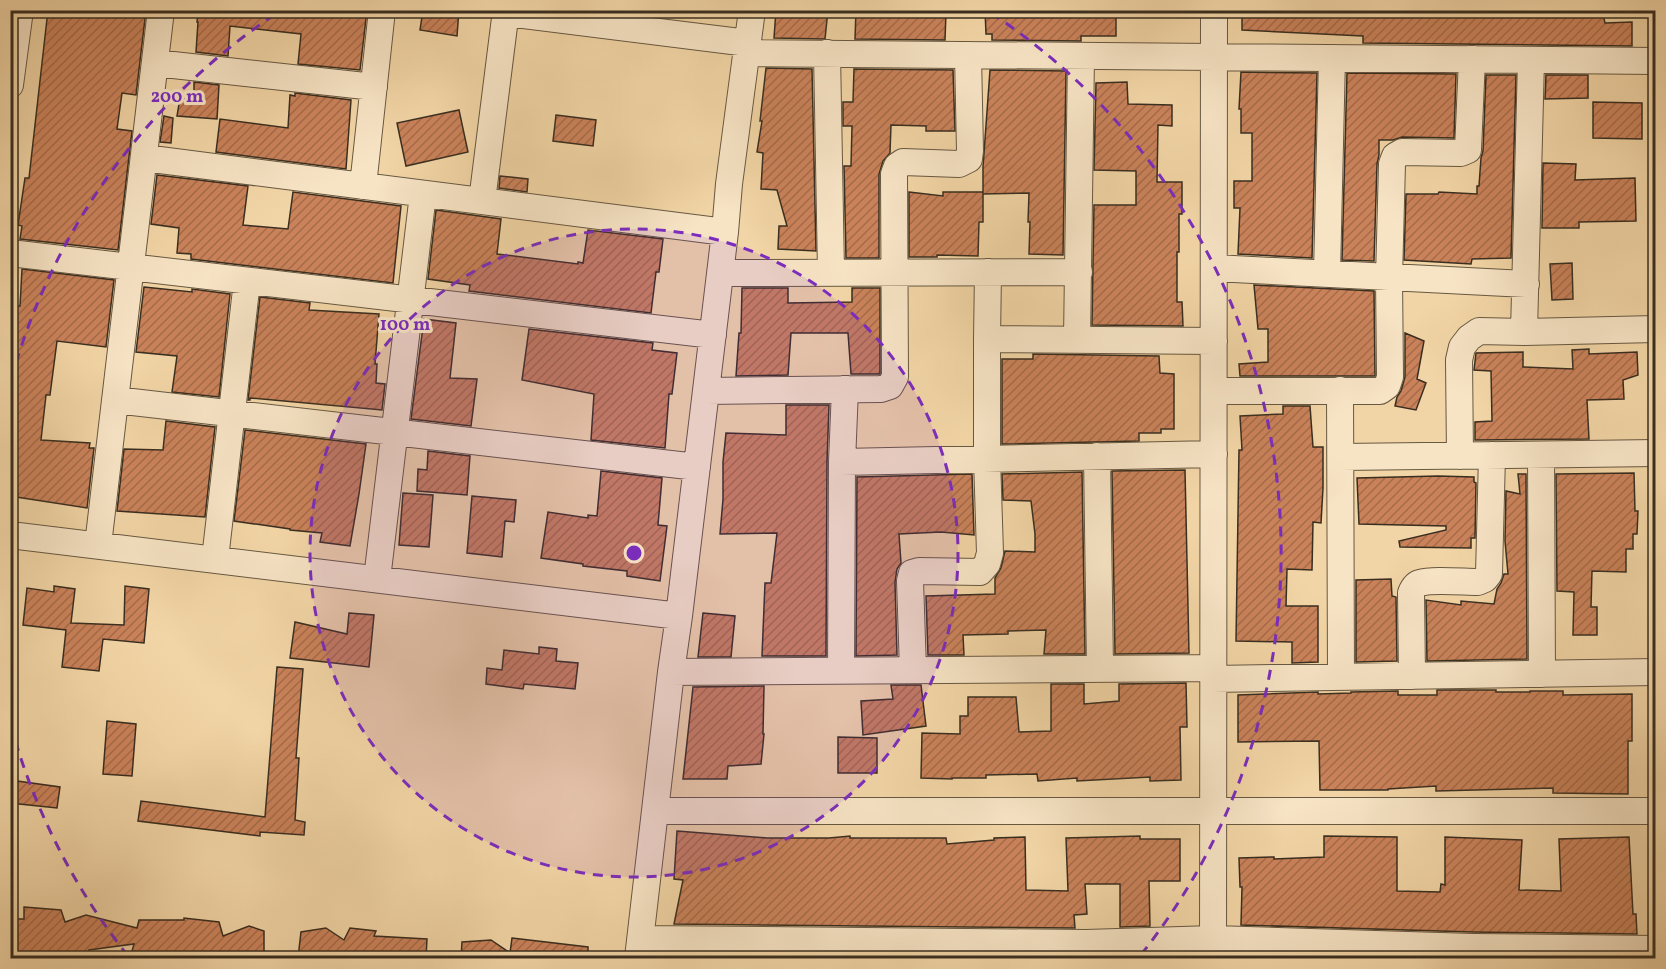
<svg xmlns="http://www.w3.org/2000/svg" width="1666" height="969" font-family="Vollkorn,serif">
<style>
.building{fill:url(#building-hatch);stroke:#392e20;stroke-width:1.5}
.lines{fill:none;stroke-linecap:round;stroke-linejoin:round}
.minor-casing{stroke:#675842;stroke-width:28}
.minor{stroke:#f7e4c5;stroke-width:26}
.ring{fill:none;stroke:#7b2cbf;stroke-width:3;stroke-dasharray:10 8}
.centre{fill:#7b2cbf;stroke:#f7e4c5;stroke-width:3}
.ring-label{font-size:18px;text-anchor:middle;font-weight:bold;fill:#7b2cbf;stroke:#f7e4c5;stroke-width:6;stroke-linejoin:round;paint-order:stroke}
</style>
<defs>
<pattern id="building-hatch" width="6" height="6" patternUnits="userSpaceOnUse" patternTransform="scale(1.5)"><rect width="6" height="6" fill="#ca825a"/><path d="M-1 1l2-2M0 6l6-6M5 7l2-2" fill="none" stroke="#a56b4a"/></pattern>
</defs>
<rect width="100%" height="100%" fill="#f2d5a6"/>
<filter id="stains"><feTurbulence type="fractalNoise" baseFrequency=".00333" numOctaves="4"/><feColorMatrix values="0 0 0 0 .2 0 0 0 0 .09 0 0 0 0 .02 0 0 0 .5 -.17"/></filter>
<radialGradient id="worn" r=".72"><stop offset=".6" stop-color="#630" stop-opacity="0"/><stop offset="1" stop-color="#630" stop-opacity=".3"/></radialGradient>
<path class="building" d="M48 10H146L136 95 122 93 117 129 132 131 118 250 20 239 22 226 18 225 25 178H29Z
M198 10H367L360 70 298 64 301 34 230 26 228 56 196 52 198 22H197Z
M423 10H459L457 36 420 30Z
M776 10H828L825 39 774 38Z
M856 10 946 12 945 40 855 39Z
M985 10H1081V14L1116 13V36H1081V41L992 40V34H986Z
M1242 10H1602L1605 23 1632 22V46L1363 43V36L1242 30Z
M766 68 812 69 816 251 778 249 779 226H787L777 190 761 189 763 153 757 152 762 121H760Z
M854 69 953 70 955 131H926V126L891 125 890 153 883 161 879 174V258H846L844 166H851L852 126H843V102H853Z
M990 70 1066 71 1063 255 1029 254 1030 222H1028L1029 193 983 194V167Z
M1241 72 1317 73 1312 258 1238 254 1240 208H1234V181H1252V133H1241V109H1239Z
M1347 73 1456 74 1454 138 1402 137 1393 140H1379V155L1377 164 1374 261 1342 260Z
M1486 75H1516L1511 258 1472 259 1471 264 1404 260 1406 194H1438L1439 192 1477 194V186H1479L1481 158 1483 151Z
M1546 75H1588V98L1545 99Z
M194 82 219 85 217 119 177 116 180 98 194 100Z
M1127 82 1128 104 1172 105V126L1158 125 1157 182H1182V214H1179V252H1177V302H1182L1183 326 1092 325 1094 205H1136V171L1094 170 1096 83Z
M295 93 351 100 346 169 216 152 220 119 288 128 290 95 295 96Z
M1593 102 1642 103V139L1593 138Z
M459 110 468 152 406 166 397 123Z
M556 115 596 120 593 146 553 141Z
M164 116 173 118 171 143 160 142Z
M1543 163 1576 164 1575 180 1635 178 1636 221 1579 222V228H1542Z
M157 175 248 186 243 225 288 229 293 192 401 206 393 283 191 259V254L177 253 179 228 151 224Z
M500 176 528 179 527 192 499 188Z
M909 192 943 196V192H983V222H979L978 256 937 255V257H909Z
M436 210 501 219 497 254 578 264V262L583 263 588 230 663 239 659 272H656L651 313 469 291 470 285 428 279Z
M1572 263 1573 299 1552 300 1550 264Z
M22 269 114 280 106 347 57 341 50 395H46L41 440 90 443 89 448H94L87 508 10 496V346L15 306H20Z
M1254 285 1374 291 1375 376H1240L1239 364 1268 362V329H1258Z
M144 287 192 292V289L230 294 219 397 172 392 177 356 136 352Z
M742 288H788V303L852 302V288H880V374H851L848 333H791L788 375 736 376 739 333H741Z
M260 297 310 303 309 310 379 314 375 364H377L376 383 385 384 382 410 250 398V400H248Z
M424 319 456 323 450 378 477 379 471 426 411 419Z
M529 329 653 343 652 350 677 353 672 394H669L665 448 591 440 594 394 522 380Z
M1405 333 1424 341 1417 379 1426 383 1416 410 1395 406 1397 397 1401 391 1405 377Z
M1589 349V354L1637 352 1638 375 1623 380 1624 399 1587 400 1589 439 1475 440V422L1492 421 1491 371 1474 370 1476 353 1523 352V367L1573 369 1572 350Z
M1033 354 1159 356 1160 373 1174 374V429H1161V433H1139V441L1002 444V359H1033Z
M786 405H829L827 462 826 656H762L765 583H771L777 533 720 534 723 499V462L726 433 786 435Z
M1283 406H1310L1313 447H1323V488L1321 523 1313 522 1312 570 1287 569 1286 606H1318V662L1292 663V642L1236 641 1239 450H1242L1240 416 1283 414Z
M166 421 215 427 205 517 117 511 124 449 163 450Z
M245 430 366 444 359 494 350 546 320 542 322 533 290 530V529L234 521Z
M428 451 470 456 467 495 417 491 418 469 427 470Z
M1185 470 1189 653 1115 654 1112 471Z
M601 471 662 478 658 525 667 526 660 581 627 576V571L583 566V564L541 558 548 512 588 518V515L597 516Z
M1082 472 1085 654H1044L1046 630 1008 631V634L963 635 964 655H928L926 596 995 594V578L1001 568 1005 551 1035 552V534L1031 501 1003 500 1002 474Z
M1634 473 1635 511H1638L1637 534H1633V549H1626V572L1592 571 1591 607H1597V635H1573L1574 592 1557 591 1556 474Z
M972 474 974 535 941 532 899 534 901 563 897 569 895 582 897 655 856 656 857 477Z
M1518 474H1526L1527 659 1427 661 1426 600 1461 605V601L1494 604 1497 589 1501 583 1504 574H1508L1505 541 1506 491 1520 494Z
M1438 476 1474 477V482L1476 483 1475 538H1471V548L1400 547 1399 541 1446 530V526L1359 524 1357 478Z
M403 493 433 495 429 547 399 545Z
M472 496 516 500 514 522 505 521 502 557 467 553Z
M1391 579 1392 596 1396 597 1397 661 1356 662V580Z
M54 586 75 589 71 623 124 625 125 586 149 589 144 643 103 639 99 671 62 667 66 630 23 625 27 588 54 592Z
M349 613 374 615 369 667 290 658 295 622 347 634Z
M703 613 735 616 731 657H698Z
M539 647 557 649 556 661 578 663 575 689 524 684 523 689 486 684 487 668 502 670 504 650 539 654Z
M277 667 303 669 296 758H299L295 820 305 822 304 835 260 832V836L138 821 141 801 265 817Z
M1186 683 1187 727H1180L1181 780 1150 781V777L1077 781V778L1038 781 1037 774 986 775V778H952V779L921 778 922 733 960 734V716H968V697H1016L1019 732 1051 731V684H1084V704L1119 701V684Z
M891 685H921L926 726 863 735 861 701 893 699Z
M764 686 763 734H764L761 764 728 766 727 779H683L693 687Z
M1437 690H1496V692H1530V691H1563V695L1632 694V741H1628V794L1553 793V788L1436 791V786L1388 789V790H1320L1319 741 1238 742V695L1318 692V694L1351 693V692L1398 691V695H1437Z
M107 721 136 724 132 776 103 774Z
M838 737 877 738V773H838Z
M10 780 60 787 57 808 10 803Z
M677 831 767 838H829L850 836V838H946L947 844 994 840V838L1025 837 1026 890 1068 891 1066 838 1140 836V839H1180V881H1149L1150 926 1120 927V884H1085L1087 914 1074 915 1075 928 674 924 683 880 674 879Z
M1324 836 1397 837V891L1440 892 1441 884 1445 885V837L1522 840 1519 890 1561 891 1559 839 1629 837 1633 914H1636L1637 934 1473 932 1241 925 1242 887H1240L1239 858 1274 857V859L1324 857Z
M24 907 61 910 65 922 86 915 137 928 139 920H184V918L219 922 223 936 249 926 264 931V957H248V958H150V953L132 951 134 944 89 950 87 958H10V919H24Z
M326 928 344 940 350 928 376 931 374 936 427 939 426 958H298L301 932Z
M512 938 588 947V958H461L462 942 491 940 510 953Z
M668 954 1026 957 668 958Z
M1239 955 1280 956V958H1239Z"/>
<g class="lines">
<g class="minor-casing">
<path id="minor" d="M506 13 748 43
M747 53 1656 61
M827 53 831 272
M155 63 374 87
M10 85 20 10
M144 158 725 232
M363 186 382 10
M482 201 506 10
M10 253 713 335
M1214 268 1526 284
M988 272 987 339 1214 341
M720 273 1079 272
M1327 273 1332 58
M1524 332 1531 60
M1077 340 1081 56
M1340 390 1341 677
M706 391 881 389 890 386 895 377 894 174 897 166 903 162 959 164 969 159 970 151 968 55
M1214 391H1380L1387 386 1390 377 1389 278 1392 164 1395 156 1402 152 1461 153 1468 150 1472 59
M115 400 697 467
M1541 455 1542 674
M1097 456 1100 669
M1460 456 1459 360 1462 347 1469 338 1479 331 1524 332 1656 329
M1341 457 1656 453
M842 462 1214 454
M10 535 679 616
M98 545 161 10
M215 559 247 281
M377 579 423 194
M841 670 842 462 845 389
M913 670 910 581 912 573 919 571 980 572 987 564 990 553 987 459V339
M671 672 1213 668
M1412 676 1411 593C1413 588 1415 584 1420 583 1432 579 1464 582 1478 582L1485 579 1489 574 1492 455
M1213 679 1656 672
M656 811H1656
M641 939 1086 943 1213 939 1473 947 1656 949
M638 958 671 672 679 616 725 232 729 184 752 10
M1213 958 1214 10"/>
</g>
<use href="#minor" class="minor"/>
</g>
<circle cx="634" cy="553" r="324" fill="#7b2cbf" fill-opacity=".12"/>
<g class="ring">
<circle cx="634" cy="553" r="324"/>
<path d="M128 956A647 647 0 0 1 11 726M11 380A647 647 0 0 1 277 13M991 13A647 647 0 0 1 1140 956"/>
</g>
<circle cx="634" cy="553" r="9" class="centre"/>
<g class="ring-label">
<text x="177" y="102">200 m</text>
<text x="405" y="330">100 m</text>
</g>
<rect width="1666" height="969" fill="none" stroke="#f2d5a6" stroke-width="36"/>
<rect x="12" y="12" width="1642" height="945" fill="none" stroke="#392e20" stroke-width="3"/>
<rect x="18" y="18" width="1630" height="933" fill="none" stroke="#392e20" stroke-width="1.5"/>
<rect width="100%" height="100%" filter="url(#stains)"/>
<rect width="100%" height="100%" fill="url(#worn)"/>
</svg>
